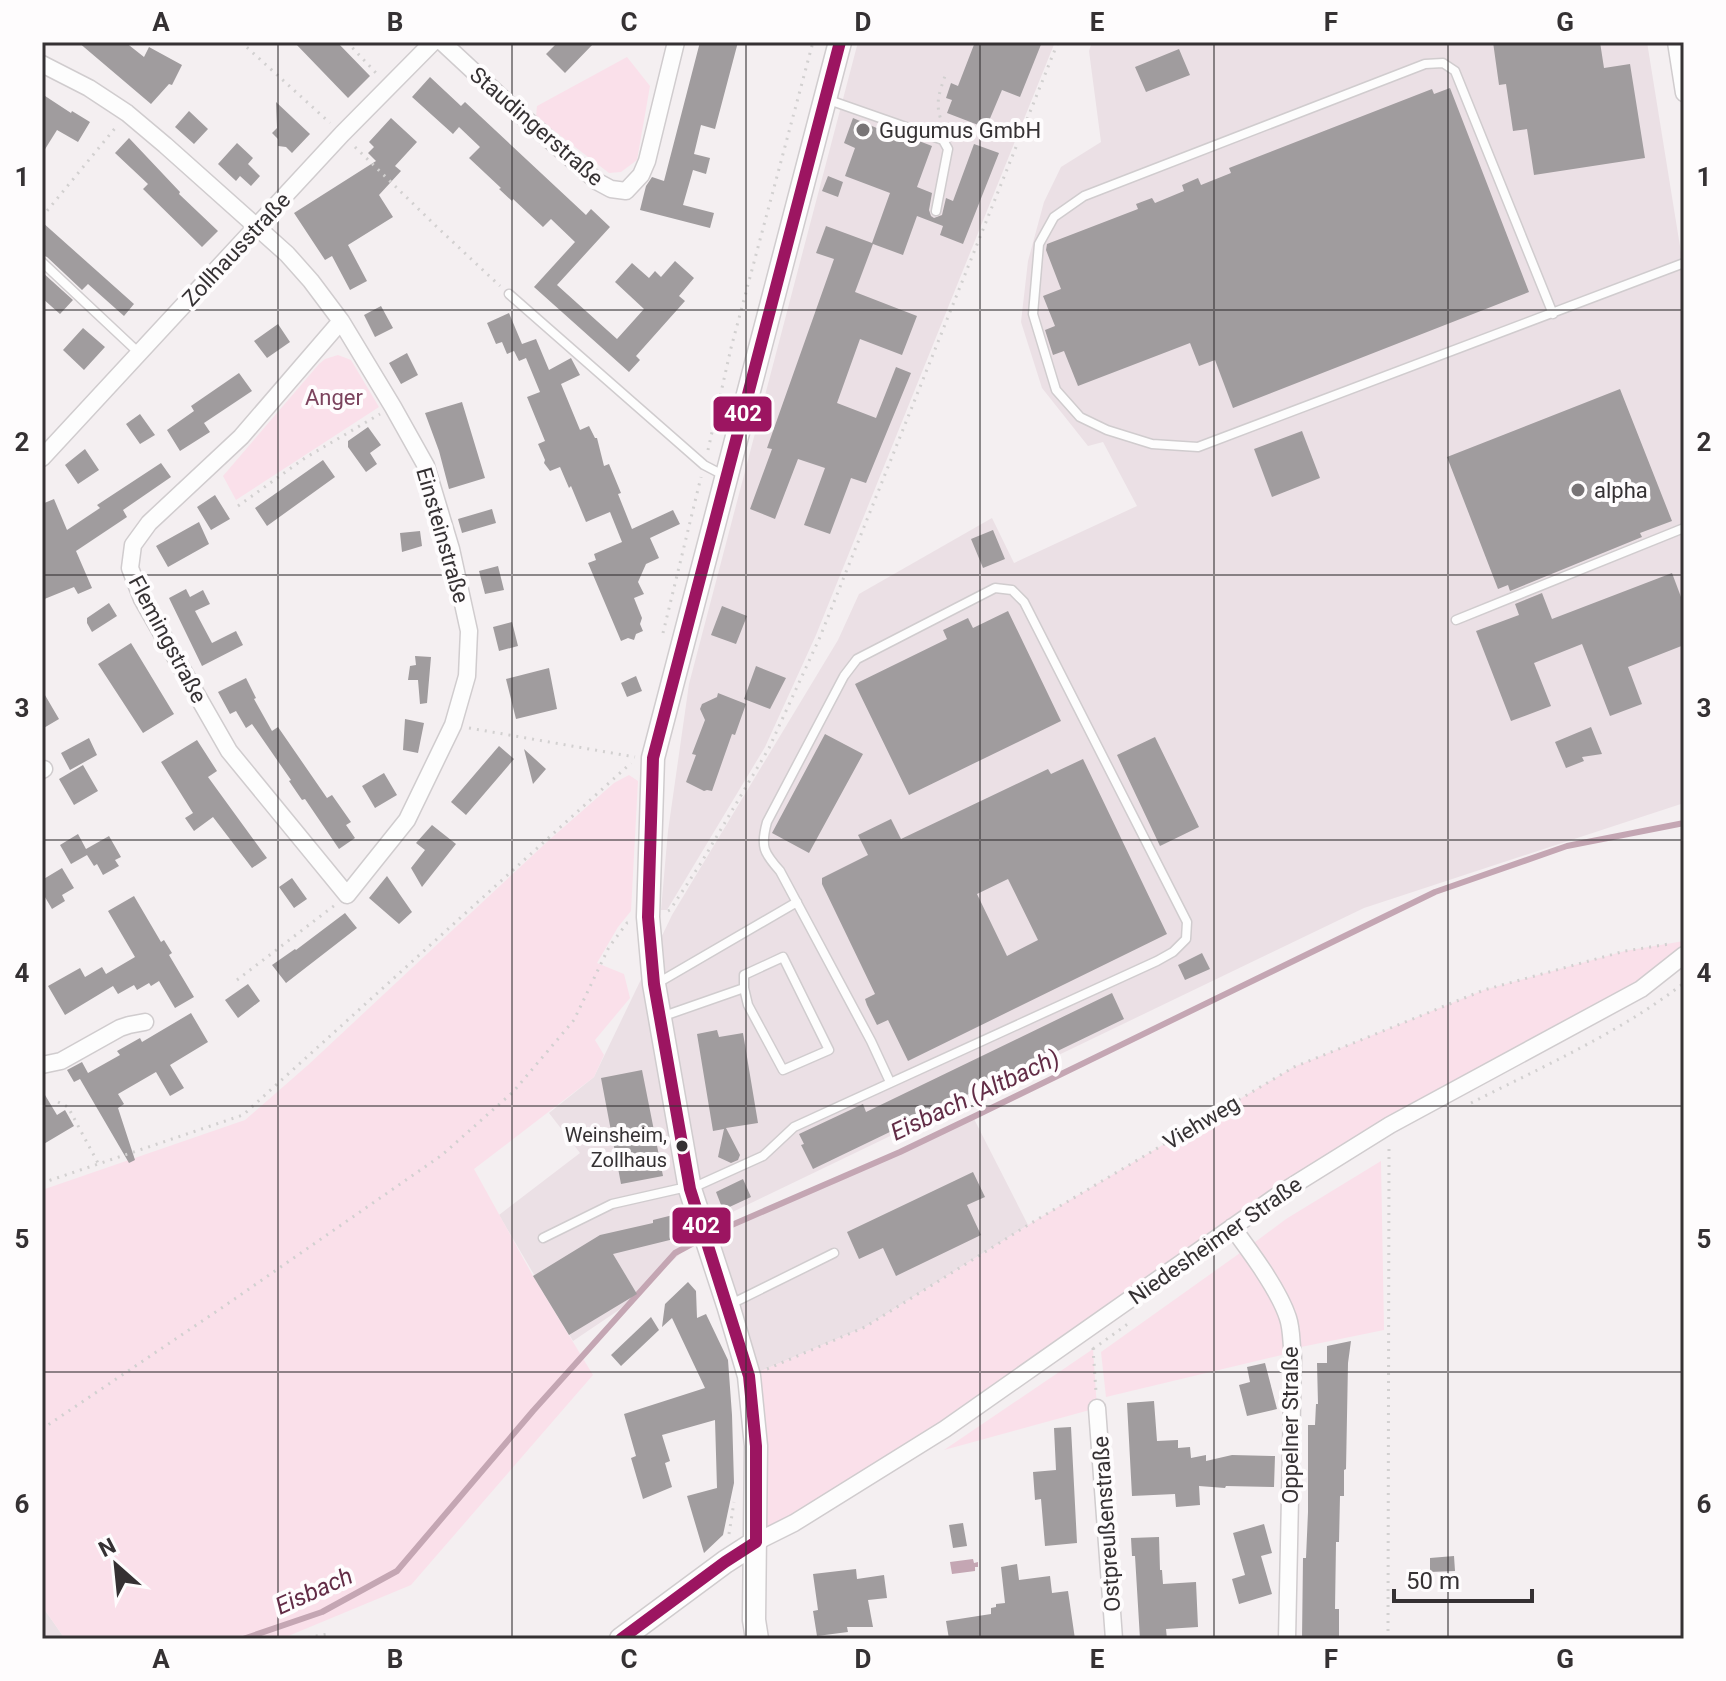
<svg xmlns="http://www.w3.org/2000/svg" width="1726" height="1681" font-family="Roboto,sans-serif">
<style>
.built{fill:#ebe0e5}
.green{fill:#fae0ea}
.water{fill:#c4a6b3}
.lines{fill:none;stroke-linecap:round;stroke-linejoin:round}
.stream{stroke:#c4a6b3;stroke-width:6}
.building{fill:#a09c9e;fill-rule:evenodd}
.lane-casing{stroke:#d0ccce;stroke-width:11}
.street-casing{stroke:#d0ccce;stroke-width:19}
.secondary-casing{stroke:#d0ccce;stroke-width:25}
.path{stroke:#d2d0d0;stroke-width:3;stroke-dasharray:2 6;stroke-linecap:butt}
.lane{stroke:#fdfdfd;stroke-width:8}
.street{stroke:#fdfdfd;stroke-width:16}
.secondary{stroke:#fdfdfd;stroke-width:22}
.bus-1-casing{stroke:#fefcfd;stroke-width:18}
.bus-1{stroke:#9c1561;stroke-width:12}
.grid{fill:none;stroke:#353133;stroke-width:2;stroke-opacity:0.55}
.poi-dot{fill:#787476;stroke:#fefcfd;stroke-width:3}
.bus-dot{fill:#353133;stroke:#fefcfd;stroke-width:3}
.labels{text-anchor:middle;stroke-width:8;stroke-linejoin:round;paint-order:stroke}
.bus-label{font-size:20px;fill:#353133;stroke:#fefcfd;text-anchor:end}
.street-label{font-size:22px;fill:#353133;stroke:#fefcfd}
.poi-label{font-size:22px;fill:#353133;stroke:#fefcfd;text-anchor:start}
.park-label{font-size:22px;fill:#7b435d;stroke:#fefcfd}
.water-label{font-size:24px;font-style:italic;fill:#622c46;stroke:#fefcfd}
.line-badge{stroke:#fefcfd;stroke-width:3}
.badge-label{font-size:22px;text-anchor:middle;font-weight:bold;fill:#fff}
.neatline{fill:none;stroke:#353133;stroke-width:3}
.grid-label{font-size:26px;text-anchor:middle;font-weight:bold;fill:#353133}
</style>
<rect width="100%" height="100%" fill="#f4eff1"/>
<path class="built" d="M858 42H1055L816 635 765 747 667 910H661L668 831 689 684Z
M1092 42H1647L1684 271V803L1364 908 718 1219 619 1310 573 1341 499 1215 580 1153 549 1113 594 1077 672 915 838 640 859 594 992 518 1014 563 1137 506 1103 442 1088 446 1042 388 1021 322 1028 261 1044 202 1061 167 1101 142 1089 51Z
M973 1117 1028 1225 865 1327 749 1376 708 1242 726 1226 900 1152Z
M42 1606 65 1639H42Z"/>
<path class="green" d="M627 57 650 86 637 160 621 172 609 173 536 117 537 106Z
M338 355 351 360 379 407 236 500 223 476 319 364 325 359Z
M629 775 638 781 631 911 618 927 597 963 624 974 630 998 595 1040 604 1055 594 1077 474 1169 533 1276 593 1375 411 1585 281 1639H65L42 1606V1190L245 1120 308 1065 548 841 614 783Z
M1684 941V955L1390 1125 1090 1328 756 1542 749 1376 865 1327 1028 1225 1294 1067 1484 990 1625 951Z
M1381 1161 1384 1330 1301 1347 1299 1338 1251 1245 1286 1219Z
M1240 1253 1273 1301 1285 1334 1286 1354 1106 1397 1101 1352Z
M1093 1349 1097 1408 944 1450Z"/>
<path class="water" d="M973 1559 974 1563 978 1562V1567H975V1571L952 1574 950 1562Z"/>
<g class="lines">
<path class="stream" d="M711 1234 900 1152 973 1117 1435 892 1567 846 1684 823
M243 1639 322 1612 397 1571 533 1411 675 1253 701 1239"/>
</g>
<path class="building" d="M78 42H125L144 57 149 47 182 65 172 85 169 84 151 104Z
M294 42H337L370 76 348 98Z
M558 42H595L565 73 546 54Z
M700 42H738L715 129 701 125 694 154 710 158 706 174 693 170 683 205 714 213 710 228 640 210 646 186 652 177 664 181Z
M975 42H1042L1020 97 1002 90 986 128 947 113 952 100 946 98 951 83 958 86Z
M1493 42H1600L1604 68 1630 64 1645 158 1534 175 1527 129 1513 131 1506 84 1499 85Z
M1179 49 1190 75 1146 92 1135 67Z
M430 77 461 106 465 102 586 215 591 209 610 227 557 285 617 339 644 309 615 282 632 263 649 278 655 271 661 277 675 261 694 278 679 296 685 301 636 356 640 360 629 372 534 287 575 242 551 219 543 227 513 199 512 201 499 189 501 188 469 158 480 147 459 127 453 134 412 97Z
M1450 88 1529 292 1233 408 1215 360 1199 366 1190 343 1078 386 1064 351 1053 355 1045 330 1055 326 1043 296 1061 289 1046 250 1047 244 1138 209 1136 204 1152 198 1155 203 1184 191 1182 185 1198 178 1201 185 1231 173 1229 168 1432 89 1434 94Z
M42 94 71 113 72 111 90 122 78 142 57 130 42 154Z
M276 102 310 134 292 153 286 147 278 146V139L272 133 277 128Z
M189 111 208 129 194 144 175 127Z
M391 118 417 142 395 166 401 171 379 195 393 217 348 245 367 281 350 290 332 256 325 260 294 213 376 161 368 153 374 147 369 142Z
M853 118 905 140 906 136 932 146 917 187 932 193 929 210 931 216 934 218 942 215 946 198 953 201 974 144 999 153 963 244 940 235 943 226 917 216 903 255 873 244 855 292 917 316 902 355 860 339 837 403 876 418 896 367 911 373 866 483 851 478 830 534 804 525 825 468 798 459 775 519 750 509 772 449 767 448 834 259 816 253 826 226 872 243 890 193 845 176 855 148 844 143Z
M129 138 180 192 179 194 218 231 202 247 143 189 148 184 115 153Z
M237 143 253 158 248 164 260 176 251 186 240 176 236 181 218 164Z
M828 176 843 182 838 197 822 191Z
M42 222 134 304 124 316 88 284 82 290 47 257 42 255Z
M42 272 73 300 60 314 42 298Z
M381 306 393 328 375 337 364 315Z
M509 313 522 344 536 339 549 370 571 358 580 375 561 384 580 430 589 426 595 438H597L604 466 609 464 621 493 618 494 632 529 673 510 680 524 650 538 659 558 646 564 638 582 644 594 634 598 642 618 640 624 643 631 636 634 634 640 628 638 621 641 588 563 596 560 594 554 622 542 610 512 586 522 571 486 569 488 560 467 550 471 544 463 545 460 538 444 545 441 527 397 540 392 526 358 519 361 514 351 507 354 502 342 496 344 487 323Z
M278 324 290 342 267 358 254 341Z
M83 328 105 347 84 370 63 350Z
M407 353 418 375 401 384 389 363Z
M239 373 252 391 204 423 210 432 180 451 167 430 194 411 191 406Z
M1620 389 1672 521 1640 533 1642 537 1510 591 1508 585 1498 589 1447 457Z
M462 402 485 478 449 489 439 451 425 413Z
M140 414 155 435 140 444 126 424Z
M368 427 381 445 370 453 377 464 366 472 348 447V441Z
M1302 431 1320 478 1272 497 1254 449Z
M85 449 99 470 78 484 65 465Z
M323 460 335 477 267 526 255 508Z
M161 463 171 477 123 510 127 517 76 551 92 588 78 594 74 587 42 600V504L54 499 67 530 100 508 97 505Z
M215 495 230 519 211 530 197 507Z
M492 509 496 523 462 533 458 519Z
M199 522 209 544 168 567 156 546Z
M993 530 1005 559 983 568 971 539Z
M420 531 422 546 402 552 400 533Z
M498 566 504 590 485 594 479 571Z
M1672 573 1684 605V645L1628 667 1642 704 1610 716 1582 644 1534 663 1551 706 1511 721 1476 631 1519 615 1515 604 1542 593 1552 619Z
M186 589 190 597 203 590 210 604 195 611 212 643 236 631 243 645 202 666 169 598Z
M109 603 117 616 92 632 87 623V618Z
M722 606 747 616 736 644 711 635Z
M1008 611 1061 721 909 795 855 684 947 639 943 630 968 618 973 628Z
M512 622 518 646 499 651 493 627Z
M131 643 174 714 143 733 98 664Z
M415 656 431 657 427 703 420 704 418 680H408L410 666 416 665Z
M756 666 786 678 770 709 744 699Z
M549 668 557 709 516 719 506 679Z
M636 676 642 691 627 697 621 683Z
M246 678 256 698 254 699 272 731 278 727 327 798 332 795 351 822 346 825 355 838 339 849 305 799 302 800 289 781 291 780 252 724 246 728 236 711 230 714 218 692Z
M42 690 59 719 42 729Z
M718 693 746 704 735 735 732 734 712 791 707 790 704 791 686 782 696 755 692 754 705 720 700 709 702 704 717 697Z
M405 719 424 723 418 753 403 750Z
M1591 727 1602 754 1582 757 1584 761 1566 768 1555 742Z
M825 734 863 754 809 853 772 833Z
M1155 737 1199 827 1160 846 1117 755Z
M89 738 97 755 70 770 61 753Z
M197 740 217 771 208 777 267 858 252 868 213 817 194 831 185 818 193 813 161 762Z
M499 746 514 759 466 815 451 802Z
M524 749 546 769 533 784Z
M1083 759 1167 934 908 1061 888 1020 877 1025 867 1005 865 999 875 994 822 884V878L868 855 858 835 891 819 901 839 1048 769 1051 774ZM1008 879 1038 940 1007 956 977 894Z
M83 765 98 791 74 805 59 779Z
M384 773 397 795 375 808 362 786Z
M432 825 456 844 422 887 411 868 425 850 416 843Z
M78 834 86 849 109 836 121 857 115 860 119 866 103 875 97 864 94 866 87 855 71 864 60 845Z
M62 868 74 888 62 895 65 901 52 909 42 892V880Z
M387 876 412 912 399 924 369 898Z
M292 878 307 899 294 908 279 887Z
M134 896 161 942 164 940 172 953 169 955 194 997 175 1008 159 981 151 986 149 983 137 990 134 985 118 994 113 986 65 1015 48 986 80 968 85 977 102 967 106 974 135 957 108 911Z
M345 913 357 928 286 983 272 965 295 949 296 950Z
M1202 953 1210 969 1185 980 1178 965Z
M248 984 260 1001 238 1018 225 1000Z
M1112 993 1124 1019 813 1169 801 1145 804 1144 799 1134 863 1104 866 1112Z
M191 1013 208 1042 170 1065 184 1088 170 1096 156 1072 118 1094 124 1104 118 1108 135 1160 129 1163 80 1079 74 1082 67 1070 82 1062 88 1073 120 1055 117 1051 140 1038 142 1042Z
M717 1030 719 1037 743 1033 758 1123 726 1128 740 1155 738 1160 731 1163 718 1157 724 1129 713 1131 697 1034Z
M642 1070 663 1176 621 1184 601 1078Z
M42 1090 57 1115 65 1110 74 1126 42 1145Z
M973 1172 985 1197 967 1205 981 1235 896 1276 883 1248 859 1259 847 1232Z
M743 1179 751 1197 723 1210 716 1192Z
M677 1214 682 1237 613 1254 637 1294 569 1335 533 1276 600 1235 653 1223V1220Z
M688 1282 696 1291 697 1318 706 1314 728 1360 732 1415 734 1483 723 1535 704 1553 687 1496 717 1488 715 1420 662 1435 670 1461 665 1463 672 1487 643 1499 631 1458 636 1456 624 1414 705 1388 672 1318 662 1327 665 1304Z
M651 1317 659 1330 621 1366 611 1355Z
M1351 1341 1348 1363 1346 1469 1344 1470V1496H1340L1339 1542H1336L1335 1609H1339V1639H1302L1303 1558H1306L1308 1512V1425H1315L1316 1404H1318L1317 1363H1327V1346Z
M1265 1363 1277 1409 1247 1416 1239 1385 1250 1382 1247 1367Z
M1154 1401 1157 1441 1178 1440V1448L1190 1447 1191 1458 1206 1455V1461L1232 1455 1275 1456 1274 1487 1226 1486 1225 1488 1199 1486 1200 1505 1176 1507 1175 1494 1132 1496 1127 1403Z
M1071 1427 1077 1543 1045 1546 1041 1499 1035 1500 1033 1472 1056 1470 1054 1428Z
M963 1523 967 1546 953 1548 949 1525Z
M1264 1524 1272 1553 1261 1556 1272 1594 1239 1604 1232 1579 1245 1575 1233 1533Z
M1159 1537 1160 1570H1162L1163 1584 1196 1582 1198 1627 1166 1629 1167 1639H1140L1135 1556H1132L1131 1538Z
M1454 1556 1455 1571 1430 1572V1558Z
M1017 1564 1019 1580 1050 1576 1052 1593 1068 1591 1075 1639H949L946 1621 991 1614V1608L996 1607V1604L1005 1603 1001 1567Z
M856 1569 857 1579 884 1575 887 1598 868 1600 873 1627H847L848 1632 817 1636 813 1611 818 1610 813 1574Z"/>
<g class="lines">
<g class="lane-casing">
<path id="lane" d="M826 99 943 140 948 149 947 154 936 211
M42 262 139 353
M509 294 704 465 725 476
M1553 314 1455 71 1443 63 1425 64 1084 196 1054 217 1039 244 1033 314 1056 390 1080 417 1107 430 1152 444 1198 447 1684 263
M1456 620 1684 528
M656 984 797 902
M661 1017 744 988 748 1005 783 1070 829 1050 783 957 744 975V988
M543 1238 612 1204 678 1189H690L763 1156 794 1127 1157 961 1173 952 1186 939 1187 922 1024 602 1012 590 995 588 857 659 844 676 767 822C760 847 764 853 780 871L871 1041 890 1082
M729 1305 834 1253"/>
</g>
<g class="street-casing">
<path id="street" d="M442 42 513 108 598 182 611 189 626 191 641 175 647 161 676 42
M1676 42 1684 93
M42 64 89 88 127 113 165 145 287 254 311 281 341 321 393 407 426 466 451 549 469 631 467 676 453 725 407 820 347 895 229 751 142 599 130 568 133 545 149 523 241 437 341 321
M42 458 342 134 433 42
M42 770 44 769
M42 1065 61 1061 120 1028 129 1025 145 1022
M1232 1227C1250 1251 1279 1290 1288 1318 1292 1330 1291 1344 1293 1356L1287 1639
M1097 1408 1114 1639
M756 1542 794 1523 945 1429 1284 1191 1390 1125 1641 989 1684 955"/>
</g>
<g class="secondary-casing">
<path id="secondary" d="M621 1639 725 1562 756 1542
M757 1639 754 1620 756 1446 749 1376 728 1305 690 1189 654 984 648 917 653 758 840 42"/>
</g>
<path class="path" d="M241 42 330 123
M347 42 377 74
M943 125C934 104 939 94 946 73
M355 147 438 228 500 286
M42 217 116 127
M708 450 731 348 813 42
M238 506 305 458 380 414
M663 633 701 477
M469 728 635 757
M668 911 670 910 701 863 769 748 820 637 1058 42
M237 980 335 905
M58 1102 68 1107 98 1163
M1471 1103C1544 1066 1619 1033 1684 983
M42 1183 243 1115 631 763
M1093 1348 1096 1392
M1093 1349 1129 1323
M767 1369 865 1327 1028 1225 1294 1067 1484 990 1625 951 1669 944
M42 1429 223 1307 442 1155 513 1092 574 1020 609 947 627 923 630 922
M729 1534 734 1502
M300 1639 328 1634 331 1639
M1388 1639 1389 1145"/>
<use href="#lane" class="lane"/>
<use href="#street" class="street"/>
<use href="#secondary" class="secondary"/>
<g class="bus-1-casing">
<path id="bus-1" d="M756 1542V1446L749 1376 690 1189 654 984 648 917 653 758 840 42
M621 1639 725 1562 756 1542"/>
</g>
<use href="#bus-1" class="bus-1"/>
</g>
<path class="grid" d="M278 42V1639M512 42V1639M746 42V1639M980 42V1639M1214 42V1639M1448 42V1639M42 310H1684M42 575H1684M42 840H1684M42 1106H1684M42 1372H1684"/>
<g class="poi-dot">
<circle cx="863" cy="130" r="8"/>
<circle cx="1578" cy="490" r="8"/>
</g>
<circle class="bus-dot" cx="682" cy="1146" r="7"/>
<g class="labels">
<g class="bus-label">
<text x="667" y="1142">Weinsheim,<tspan x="667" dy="25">Zollhaus</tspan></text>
</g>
<g class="street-label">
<text transform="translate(537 126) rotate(41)" y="8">Staudingerstraße</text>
<text transform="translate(236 249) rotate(-47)" y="8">Zollhausstraße</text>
<text transform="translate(443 535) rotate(74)" y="8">Einsteinstraße</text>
<text transform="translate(168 639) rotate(62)" y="8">Flemingstraße</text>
<text transform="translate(1201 1122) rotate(-31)" y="8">Viehweg</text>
<text transform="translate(1215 1240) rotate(-35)" y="8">Niedesheimer Straße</text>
<text transform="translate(1290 1425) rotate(-90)" y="8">Oppelner Straße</text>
<text transform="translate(1106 1524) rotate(-94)" y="8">Ostpreußenstraße</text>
</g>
<g class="poi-label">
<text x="879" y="138">Gugumus GmbH</text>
<text x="1594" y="498">alpha</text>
</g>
<g class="park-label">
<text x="334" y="405">Anger</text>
</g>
<g class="water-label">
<text transform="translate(975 1095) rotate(-25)" y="8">Eisbach (Altbach)</text>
<text transform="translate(314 1591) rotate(-24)" y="8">Eisbach</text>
</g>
</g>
<g class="line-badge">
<rect x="712" y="395" width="61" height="38" rx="8" fill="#9c1561"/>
<rect x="671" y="1206" width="61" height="39" rx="8" fill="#9c1561"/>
</g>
<g class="badge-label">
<text x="743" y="421">402</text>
<text x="701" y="1233">402</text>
</g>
<rect width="1726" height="1681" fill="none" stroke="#fefcfd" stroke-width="88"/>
<g transform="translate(116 1565) rotate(333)" stroke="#fefcfd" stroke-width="6" paint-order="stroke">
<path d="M0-6L14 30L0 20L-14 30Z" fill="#353133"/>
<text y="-12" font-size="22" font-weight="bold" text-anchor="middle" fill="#353133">N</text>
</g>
<path d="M1394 1589v12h138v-12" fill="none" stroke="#353133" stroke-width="4"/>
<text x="1406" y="1589" font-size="24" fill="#353133" stroke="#fefcfd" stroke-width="6" paint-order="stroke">50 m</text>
<rect x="44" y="44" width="1638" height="1593" class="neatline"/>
<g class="grid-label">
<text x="161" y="31">A</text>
<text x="395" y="31">B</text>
<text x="629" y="31">C</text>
<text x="863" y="31">D</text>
<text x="1097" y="31">E</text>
<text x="1331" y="31">F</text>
<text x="1565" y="31">G</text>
<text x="22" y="186">1</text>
<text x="1704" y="186">1</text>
<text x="22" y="451">2</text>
<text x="1704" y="451">2</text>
<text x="22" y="717">3</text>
<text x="1704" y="717">3</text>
<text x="22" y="982">4</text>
<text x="1704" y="982">4</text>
<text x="22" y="1248">5</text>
<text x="1704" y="1248">5</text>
<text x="22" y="1513">6</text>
<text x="1704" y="1513">6</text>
<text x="161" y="1668">A</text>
<text x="395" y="1668">B</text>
<text x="629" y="1668">C</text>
<text x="863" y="1668">D</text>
<text x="1097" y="1668">E</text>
<text x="1331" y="1668">F</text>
<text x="1565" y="1668">G</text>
</g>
</svg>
